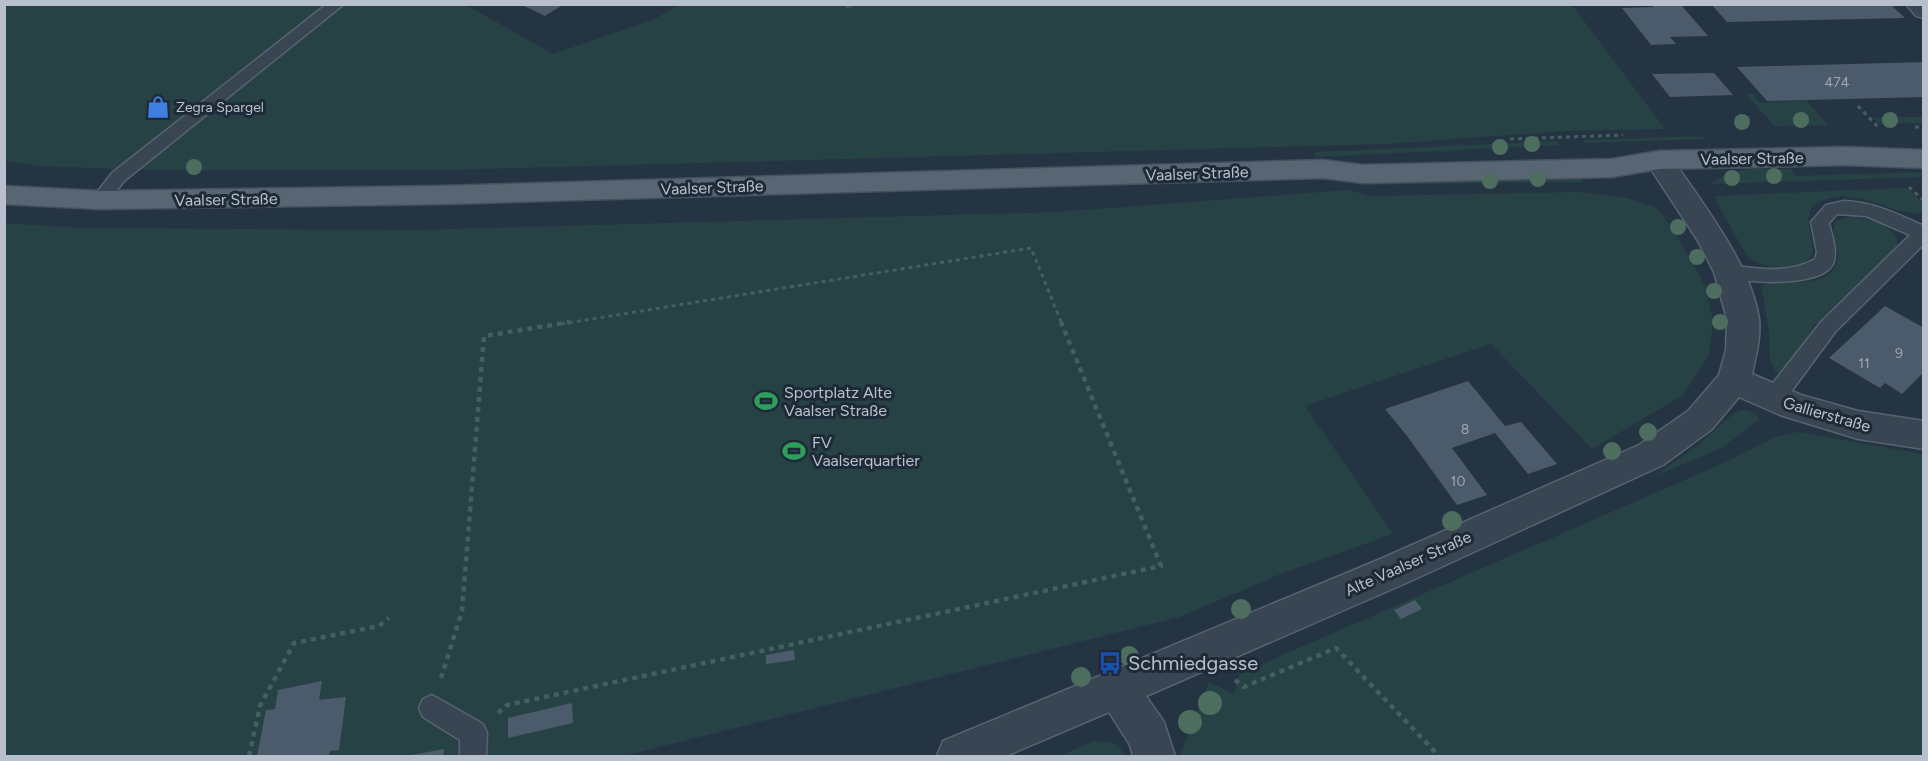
<svg xmlns="http://www.w3.org/2000/svg" width="1928" height="761" font-family="Figtree,sans-serif">
<style>
.green{fill:#274244}
.lines{fill:none;stroke-linecap:round;stroke-linejoin:round}
.stream{fill:#3a526c;fill-rule:evenodd}
.building{fill:#4c5b6c}
.lane-casing{stroke:#586370;stroke-width:3}
.street-casing{stroke:#586370;stroke-width:3}
.primary-casing{stroke:#46515f;stroke-width:3}
.path-far1{stroke:#455f60;stroke-width:3;stroke-dasharray:4 4;stroke-linecap:butt}
.path{stroke:#455f60;stroke-width:4.5;stroke-dasharray:5 5;stroke-linecap:butt}
.lane{fill:#394552;fill-rule:evenodd}
.street{fill:#394552;fill-rule:evenodd}
.primary{fill:#586572;fill-rule:evenodd}
.tree{fill:#4d6e5e}
.labels{text-anchor:middle;stroke-width:6;stroke-linejoin:round;paint-order:stroke}
.number-label{font-size:14px;fill:#9ca7b4}
.far-poi-label{font-size:14px;fill:#b7c0cc;stroke:#1e2a38;text-anchor:start}
.street-label{font-size:16px;fill:#b7c0cc;stroke:#1e2a38}
.poi-label{font-size:16px;fill:#b7c0cc;stroke:#1e2a38;text-anchor:start}
.near-poi-label{font-size:20px;fill:#b7c0cc;stroke:#1e2a38;text-anchor:start}
</style>
<rect width="100%" height="100%" fill="#253443"/>
<path class="green" d="M4 5H466L553 54 655 19 678 5H1572L1665 129 1566 131 1385 144 443 170H143L39 166 5 161Z
M1746 94H1753L1761 103 1806 100 1828 125 1774 126Z
M1873 117H1923V123L1880 124Z
M1702 136 1704 139 1585 143 1583 140Z
M1557 141 1560 145 1316 157 1314 152Z
M1752 169H1790L1795 176 1923 172V177L1710 184 1730 172Z
M1580 175 1583 182 1366 185 1364 180Z
M1902 188H1907L1923 203V213C1888 216 1850 180 1813 206 1801 222 1818 239 1811 257 1796 271 1765 271 1749 257 1744 253 1718 205 1715 196Z
M1348 190 1372 196 1578 192 1627 198 1654 207 1661 212 1691 260 1705 286 1713 321 1709 355 1683 395 1592 449 1491 344 1305 406 1393 534 1288 571 1179 617 623 756H5L4 223 81 228 416 230 1057 212Z
M1848 217C1868 218 1885 222 1897 238V246L1861 287 1814 326 1784 375 1776 372 1770 359 1769 329 1761 286C1782 276 1833 293 1838 258 1839 253 1836 250 1835 245 1833 238 1834 229 1835 222Z
M1743 410 1755 413 1759 419 1722 448 1653 477 1698 445 1734 413Z
M1798 432 1923 454V756H1180L1209 682 1234 694 1239 674 1726 462 1778 436Z
M1094 741 1114 743 1127 756H1060Z"/>
<g class="lines">
<path class="stream" d="M845 4H853V6L849 8H846Z"/>
</g>
<path class="building" d="M520 4H564L545 16Z
M1652 4 1682 6 1708 36 1670 37 1676 44 1651 45 1622 8 1654 7Z
M1711 4H1890L1905 18 1727 22Z
M1924 62V97L1806 100 1767 101 1737 67Z
M1714 73 1733 95 1670 97 1652 74Z
M1885 306 1924 328V372L1902 394 1885 383 1880 388 1829 358Z
M1468 381 1505 426 1521 422 1557 464 1528 474 1495 433 1452 448 1487 495 1457 505 1407 436 1385 409Z
M1415 600 1422 609 1401 619 1394 610Z
M794 650 795 660 766 664V655Z
M322 681 319 700 346 697 339 750 330 751 329 756H257L266 710 275 709 278 690Z
M572 703 573 723 508 738V718Z
M444 749 443 756H412V755Z"/>
<g class="lines">
<g class="lane-casing">
<path id="lane" d="M327 4H344L124 181 106 204H94L91 200 112 173Z
M1844 201C1874 202 1897 214 1924 226V244L1835 332 1782 404 1774 406 1766 404 1763 398 1766 392 1821 322 1910 235 1866 216 1837 214 1829 223C1832 236 1838 252 1833 264 1822 288 1743 283 1722 277L1719 272 1722 267 1729 265C1758 269 1789 274 1815 259L1817 252 1811 222 1826 205Z
M432 695 483 724 487 733 486 756H460V740L423 717 419 708 423 699Z"/>
</g>
<g class="street-casing">
<path id="street" d="M1906 4H1924V18L1916 16Z
M1659 151 1669 154C1700 200 1751 264 1759 319 1761 337 1756 356 1752 374L1801 395 1858 411 1924 421V449L1858 439 1780 415 1739 397 1712 429 1663 465 1404 584 1146 696 1164 722 1175 756H1133L1130 745 1109 712 1006 756H937L943 741 1378 560 1639 445 1688 411 1719 375 1726 350 1727 319 1714 272 1698 241 1645 160 1649 154Z"/>
</g>
<g class="primary-casing">
<path id="primary" d="M1845 147 1924 150V168L1845 165 1659 169 1612 177 1363 183 1323 178 443 204 100 209 4 204V186L100 191 443 186 1323 160 1363 165 1612 159 1659 151Z"/>
</g>
<path class="path-far1" d="M1858 106 1879 128
M1915 127H1924
M1510 139 1623 135
M1909 187 1924 201
M561 324 1031 248 1062 324"/>
<path class="path" d="M441 678 462 611 484 336 570 322
M1235 680 1244 687 1336 648 1439 756
M498 713 507 705 1161 566 1061 322
M249 756 260 706 294 643 379 626 389 618"/>
<use href="#lane" class="lane"/>
<use href="#street" class="street"/>
<use href="#primary" class="primary"/>
</g>
<g class="tree">
<circle cx="1801" cy="120" r="8"/>
<circle cx="1890" cy="120" r="8"/>
<circle cx="1742" cy="122" r="8"/>
<circle cx="1532" cy="144" r="8"/>
<circle cx="1500" cy="147" r="8"/>
<circle cx="194" cy="167" r="8"/>
<circle cx="1774" cy="176" r="8"/>
<circle cx="1732" cy="178" r="8"/>
<circle cx="1538" cy="179" r="8"/>
<circle cx="1490" cy="181" r="8"/>
<circle cx="1678" cy="227" r="8"/>
<circle cx="1697" cy="257" r="8"/>
<circle cx="1714" cy="291" r="8"/>
<circle cx="1720" cy="322" r="8"/>
<circle cx="1648" cy="432" r="9"/>
<circle cx="1612" cy="451" r="9"/>
<circle cx="1452" cy="521" r="10"/>
<circle cx="1241" cy="609" r="10"/>
<circle cx="1129" cy="656" r="10"/>
<circle cx="1081" cy="677" r="10"/>
<circle cx="1210" cy="703" r="12"/>
<circle cx="1190" cy="722" r="12"/>
</g>
<defs>
<g id="shop-bare" transform="scale(1.8)"><path d="M-5-2.5h2.3a2.7 3.5 0 0 1 5.4 0H5L5.5 6h-11ZM-1.5-2.5h3a1.5 2.3 0 0 0-3 0Z" fill="#3f7fe0" stroke="#1e2a38" stroke-width="2.5" paint-order="stroke"/></g>
<g id="stadium-bare" transform="scale(1.8)"><path d="M0-5a6.5 5 0 1 0 0 10a6.5 5 0 1 0 0-10ZM-3.5-1.8h7v3.6h-7Z" fill="#2e9e5b" stroke="#1e2a38" stroke-width="2.5" paint-order="stroke"/></g>
<g id="bus-bare" transform="scale(1.8)"><path d="M-5-6H5V4H4V6H2V4H-2V6H-4V4H-5ZM-3.5-4V0h7V-4ZM-3.5 1.2v1.5H-2V1.2ZM2 1.2v1.5H3.5V1.2Z" fill="#1a4fb4" stroke="#1e2a38" stroke-width="2.5" paint-order="stroke"/></g>
</defs>
<g fill-rule="evenodd">
<use href="#shop-bare" x="158" y="107"/>
<use href="#stadium-bare" x="766" y="401"/>
<use href="#stadium-bare" x="794" y="451"/>
<use href="#bus-bare" x="1110" y="663"/>
</g>
<g class="labels">
<g class="number-label">
<text x="1837" y="87">474</text>
<text x="1899" y="358">9</text>
<text x="1864" y="368">11</text>
<text x="1465" y="434">8</text>
<text x="1458" y="486">10</text>
</g>
<g class="far-poi-label">
<text x="176" y="112">Zegra Spargel</text>
</g>
<g class="street-label">
<text transform="translate(1752 158) rotate(-1)" y="6">Vaalser Straße</text>
<text transform="translate(1197 173) rotate(-2)" y="6">Vaalser Straße</text>
<text transform="translate(712 187) rotate(-2)" y="6">Vaalser Straße</text>
<text transform="translate(226 199) rotate(-1)" y="6">Vaalser Straße</text>
<text transform="translate(1827 414) rotate(16)" y="6">Gallierstraße</text>
<text transform="translate(1408 563) rotate(-24)" y="6">Alte Vaalser Straße</text>
</g>
<g class="poi-label">
<text x="784" y="398">Sportplatz Alte<tspan x="784" dy="18">Vaalser Straße</tspan></text>
<text x="812" y="448">FV<tspan x="812" dy="18">Vaalserquartier</tspan></text>
</g>
<g class="near-poi-label">
<text x="1128" y="670">Schmiedgasse</text>
</g>
</g>
<rect width="1928" height="761" fill="none" stroke="#b7c0cc" stroke-width="12"/>
</svg>
